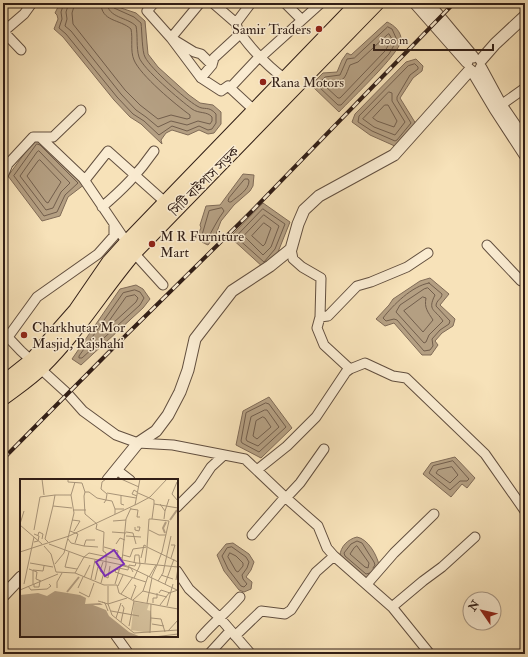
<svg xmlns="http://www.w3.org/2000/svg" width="528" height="657" font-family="'IM FELL Double Pica','Noto Serif Bengali',serif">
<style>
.water{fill:#b49f82;stroke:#806b57}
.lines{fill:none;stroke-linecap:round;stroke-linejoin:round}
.shore{stroke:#725e4c;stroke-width:1}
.minor-casing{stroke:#624f3f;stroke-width:11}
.tertiary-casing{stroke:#624f3f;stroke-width:13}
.primary-casing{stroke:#311e16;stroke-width:16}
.minor{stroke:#faecd2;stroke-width:9}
.tertiary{stroke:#faecd2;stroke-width:11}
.primary{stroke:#f7e2b9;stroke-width:14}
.rail-casing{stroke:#311e16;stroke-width:4}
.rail{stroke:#faecd2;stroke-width:2.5;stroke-dasharray:8;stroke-linecap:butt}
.poi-dot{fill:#8f2418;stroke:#faecd2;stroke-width:1.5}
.labels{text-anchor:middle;stroke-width:3;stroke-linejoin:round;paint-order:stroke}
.poi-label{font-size:14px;fill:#311e16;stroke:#faecd2;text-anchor:start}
.street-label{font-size:14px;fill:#311e16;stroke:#faecd2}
.inset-river{fill:none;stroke:#b49f82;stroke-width:2}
.inset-road{fill:none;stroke:#a89478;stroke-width:1}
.view{fill:#7b2cbf;fill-opacity:0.15;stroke:#7b2cbf;stroke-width:2}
.inset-edge{fill:none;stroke:#311e16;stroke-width:2}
</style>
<rect width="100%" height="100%" fill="#f7e2b9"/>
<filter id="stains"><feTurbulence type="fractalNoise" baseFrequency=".005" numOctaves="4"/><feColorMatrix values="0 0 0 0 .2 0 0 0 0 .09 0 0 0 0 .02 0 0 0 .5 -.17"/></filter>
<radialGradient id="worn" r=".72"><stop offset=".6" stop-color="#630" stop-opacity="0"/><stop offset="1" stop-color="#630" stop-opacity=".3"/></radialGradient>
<path class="water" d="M60 3H113L121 8 136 13 145 21 148 54 158 67 189 95 200 103 213 105 221 112V124L214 133 208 134 199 130 188 135 172 130 166 133 161 140 162 144 141 124 130 117 114 100 63 37 54 29 58 19 57 15 55 13Z
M387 22C394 25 402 32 401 41 399 54 351 99 339 112L311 85 323 73 337 72 342 60 347 53 351 55Z
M416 59 423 66 422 71 413 78 400 98 416 124 397 147 370 135 352 122 355 114 406 62Z
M38 137 85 184 68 197 60 216 42 221 8 176 30 146Z
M243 174 254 175 253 186 250 191 234 205 221 221 216 234 208 245C198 241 196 237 201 228L200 225 206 206 220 205Z
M263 203 290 222 278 252 264 268 230 237Z
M430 278 449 294 440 305 455 319 453 326 442 333 435 341 438 345 431 355H422L394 323 385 326 376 319 389 305 393 299 420 281Z
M136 285 143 289 150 299 143 308 81 365 72 359 120 289Z
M269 397 292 428 261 458 236 445 243 411Z
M455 457 475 478 467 488 462 484 451 497 423 474 431 463Z
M357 537C368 539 377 555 379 565L366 578 340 556C340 547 348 539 357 537Z
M233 543 249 554 254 562 251 570 246 577 252 582 251 589 244 592 239 590 224 571 217 555 226 544Z"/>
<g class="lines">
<path class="shore" d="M64 3 61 12 62 19 59 28 66 34 117 97 133 114 144 121 159 135 172 126 187 131 199 126 208 130 212 129 216 123V114C208 105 205 111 197 106 185 99 151 69 145 57 142 52 142 31 141 23L134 17 114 8 112 3
M69 3 66 12 67 19 65 26 71 31 121 94 136 110 146 117 158 127 171 121 187 125 198 121 210 124 212 121V117C207 111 199 114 192 109 181 101 142 68 139 57 136 47 138 36 136 26 127 17 108 18 107 3
M75 3 72 13 73 24 125 90 140 105 158 119 171 115 187 119 190 118V115C176 105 140 75 134 60 130 51 133 38 131 29 120 19 101 22 101 3
M388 27 392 29 397 40 389 54 341 105H338L318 86V84L325 77 340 75 347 59 354 58Z
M389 34 392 39 385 51 340 98H338L325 86V84C330 79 339 83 344 78 347 74 348 69 350 65L358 62 387 35Z
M415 64 418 67V69L410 75 397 97V100L411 123 397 140 395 141 372 131 358 122 359 116 408 66Z
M389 92 392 93V101L405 122 395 135 374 127 363 119Z
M385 105H388L397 121 394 127 377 121 373 118Z
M37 144 40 145 78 183 65 195 57 212 44 216 14 176Z
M39 151 70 183 61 192 53 208 46 210 20 176 37 152Z
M40 160 61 182 48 203 46 202 27 176 38 161Z
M245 179H248L249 181C249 190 238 196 231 202H229L228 201 229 198Z
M222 208 224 211C217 220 213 230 207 239H205L202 235 209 211Z
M263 209 285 224 275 249 264 262 236 237Z
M264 215 279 226 271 247 263 255 244 236Z
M264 223 271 228 265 244 263 246 252 236Z
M429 283 442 294C442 299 436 300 436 306L450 321 449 324 440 330 432 339 433 346 430 350 424 351 397 320 394 319 386 321 383 318C393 305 412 286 429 283Z
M428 288 435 295C427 311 435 309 443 321L429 335 426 342 424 343 396 312 400 305 424 289Z
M135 290 140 292 144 298 140 305 82 358H79V356L123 293Z
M135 295 138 298 136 302 112 324H110L109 321 126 297Z
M423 297 426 298C424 308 428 312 433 320L423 332 404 311Z
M266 403 269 404 286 427 259 452 242 443 241 441 246 413Z
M265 410H267L279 427 258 446 247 441 246 439 251 417Z
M263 417 265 418 271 427 257 439 253 436 256 421Z
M453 461 469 479 467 481H460L450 490 429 473 433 466Z
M452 467 458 475 450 483 436 473 438 470Z
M357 546 369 563 368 568 365 567 350 554 354 548Z
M232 547 246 557 249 562 247 568 242 575 243 579 247 584 244 587 241 586 228 569 222 556 227 548Z
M230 553 236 556 243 563V566L238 572 236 571 228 557Z
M370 573 366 574 345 556 344 553 351 544 357 541 362 543 374 562 375 565 373 568"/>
<g class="minor-casing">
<path id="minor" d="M154 3 147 11 171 38 194 52 201 54 212 65 201 78 221 91 228 86 255 111
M200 3 171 38 201 78
M213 3 236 23 251 3
M285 3 302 20
M236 23C237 27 238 31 241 34 250 48 274 73 289 81
M3 31 21 50
M3 32 24 14 32 3
M261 57 321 3
M212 65 214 58 240 34
M230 88 260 56
M501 105 525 88
M40 137 83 178 134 253 163 285
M3 176 8 164 33 137H53L81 110
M85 180 108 151 165 202
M102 207C123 189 138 174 154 151
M487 245 521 281
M320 317 328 316 357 286 371 282 407 267 428 253
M3 332 21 351 67 393 83 411 116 435 138 443 173 445 245 459 285 497 318 526 327 548 334 556 392 607 430 654
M8 337 37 297 98 254 114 236V224
M350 369 365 363 393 376 406 378 485 454 525 511
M117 470 130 480
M257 470 287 446 316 417 346 372 350 369 324 345 317 328 320 317 321 278 302 267 293 259 291 249
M286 498 300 483 324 449
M177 507 199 485 211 467 224 455
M252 535 285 497
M177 571 189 589 219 617 251 654
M367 584 394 553 434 514
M392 607 423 581 442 567 475 537
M116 636 129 654
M235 636 261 611 285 614 291 610 316 572 334 556
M201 637C213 623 228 611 240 597
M209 654 230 631"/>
</g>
<g class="tertiary-casing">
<path id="tertiary" d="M415 3 467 62
M428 3 473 57
M481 60 495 44 525 16
M481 68 501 105 525 140
M473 72 495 109 525 155
M108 480 138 443 156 431 168 415 180 392 188 370 195 339 232 291 270 266 291 249 298 224 304 210 319 196 394 155 470 70
M3 596 21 577"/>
</g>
<g class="primary-casing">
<path id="primary" d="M3 383 32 360 76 310 109 262 127 242 358 3
M3 398C16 388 30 379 42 367 77 333 102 291 134 253L377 3"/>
</g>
<use href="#minor" class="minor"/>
<use href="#tertiary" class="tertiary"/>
<use href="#primary" class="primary"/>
<g class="rail-casing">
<path id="rail" d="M3 459 111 350 249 214 454 3"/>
</g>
<use href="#rail" class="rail"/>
</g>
<g class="poi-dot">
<circle cx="319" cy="29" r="4"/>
<circle cx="263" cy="82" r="4"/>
<circle cx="152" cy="244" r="4"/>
<circle cx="24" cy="335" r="4"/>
</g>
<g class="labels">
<g class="poi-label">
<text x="311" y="34" text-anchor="end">Samir Traders</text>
<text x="271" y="87">Rana Motors</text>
<text x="160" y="241">M R Furniture<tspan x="160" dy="16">Mart</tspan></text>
<text x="32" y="332">Charkhutar Mor<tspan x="32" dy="16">Masjid, Rajshahi</tspan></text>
</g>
<g class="street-label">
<text transform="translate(204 181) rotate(-45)" y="5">সিটি বাইপাস সড়ক</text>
</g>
</g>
<g transform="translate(20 479)">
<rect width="158" height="158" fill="#f7e2b9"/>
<path d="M114 123 129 125 127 131 131 132 132 140 130 154 111 151Z" fill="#d5c19d"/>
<path d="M35 112 60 116 66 119 65 125 80 124 83 126H73L86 131 89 137 109 153 121 158H0V116L18 114 27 117Z" fill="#b49f82"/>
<path class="inset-river" d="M150 41 157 31M145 54 143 49 146 43M47 113 59 98"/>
<path class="inset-road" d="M22 0 24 16M48 0V3L62 4 65 13M101 0 119 8M157 3 152 15 158 22M117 13 114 11 112 15 117 17M87 14 116 19M118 14 134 21V25M51 16 55 3M101 16V25L104 26M84 24 86 21 92 22 95 30M134 25 158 29M140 25 145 32 144 40M115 26 120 0M33 27 35 16H51L54 34 49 55 44 74 35 85M111 30 118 31 117 38H120M53 31H66M145 32 149 20M95 35V30H104M132 40 149 42 142 73M52 41 60 42 54 52M93 42 106 41M0 45 4 32M0 46 22 65M115 48V51L119 52 120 48H117M14 51 20 18 35 16M129 51 139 56H146M50 52 58 55 55 64M92 53 106 54M106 53 113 54 116 65M14 55 19 57 18 62 14 63M18 56 19 53 23 55 22 60M106 57 121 58M48 60 51 64 64 67 66 61H75M28 63 25 60 33 27 52 29M29 65 64 78 69 74 117 84 158 88M96 65 100 59 105 61M24 67 31 75 36 93 55 94 84 106H97L99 114 114 122 158 130M64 67 78 68M84 68 98 72 97 78 102 79M127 68 129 40H132L134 25M0 73 49 57 117 25 130 18 147 0M49 73 45 88 57 90M103 76 110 78 113 70 127 68 158 83M121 79 124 66 126 67M151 79 155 66H151M102 82 106 40 111 29M83 83 80 92 84 95M10 84 33 88M114 84 115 76H119L120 86 114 99M125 84 127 69M100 86 111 89 113 93M137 86 142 73M99 89 108 91 109 86 115 87 116 84M9 90 17 93 16 100 21 102M13 91 23 92 24 87M99 91 96 90 95 93 126 103M55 94 64 78 107 87 157 111M141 96 153 100M84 97 88 99 90 87M64 98 70 86M129 98 136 86M131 99 137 86M71 100 75 81M75 101 78 88M156 101 158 89M138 102 143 94 151 57M81 104 86 86V74L83 72 84 53 76 50 77 45 65 35 64 17 65 13H69L77 19 86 21 87 15 81 10 82 3 86 0M4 105 14 58M13 105V92M14 105V108H19L20 102M95 105 101 85M145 105 154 80M8 107 11 111 27 110 31 107 29 105M88 107V125L107 119M98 107 103 96M37 109V103L42 94M58 109 63 98M0 111 38 95M123 112 147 118M59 113 69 118 74 104M139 114 141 111 150 114M101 115 113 98M111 120 116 107 114 106M113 121 123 112 128 97M78 122 85 124 88 132M82 123 88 125 92 136 114 154 158 151M127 124 132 99M133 124V119H137V114M140 126 149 114 158 111M147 127 153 105M91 132 119 137M96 139 101 124M131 139 141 140 145 153M101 143 104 129 102 126M132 145 144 147M109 147 114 122M148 152 158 141M130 154 131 125M134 158 158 155"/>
<path class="view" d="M94 71 104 85 85 97 76 83Z"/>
<rect width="158" height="158" class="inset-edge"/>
</g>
<rect width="528" height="657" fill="none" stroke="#f7e2b9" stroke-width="16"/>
<rect x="4" y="4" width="520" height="649" fill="none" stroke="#311e16" stroke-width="2"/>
<rect x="8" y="8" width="512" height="641" fill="none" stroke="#311e16"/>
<g transform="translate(482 611) rotate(304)"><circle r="19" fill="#faecd2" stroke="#aa9a87"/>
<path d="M0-3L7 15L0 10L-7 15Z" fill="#8f2418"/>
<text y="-6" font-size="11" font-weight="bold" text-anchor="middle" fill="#311e16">N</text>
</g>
<path d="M374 44v6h119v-6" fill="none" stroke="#311e16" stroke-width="2"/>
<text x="380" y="44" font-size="12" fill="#311e16" stroke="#faecd2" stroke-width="3" paint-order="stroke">100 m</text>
<rect width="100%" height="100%" filter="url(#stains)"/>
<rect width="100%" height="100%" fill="url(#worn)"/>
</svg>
